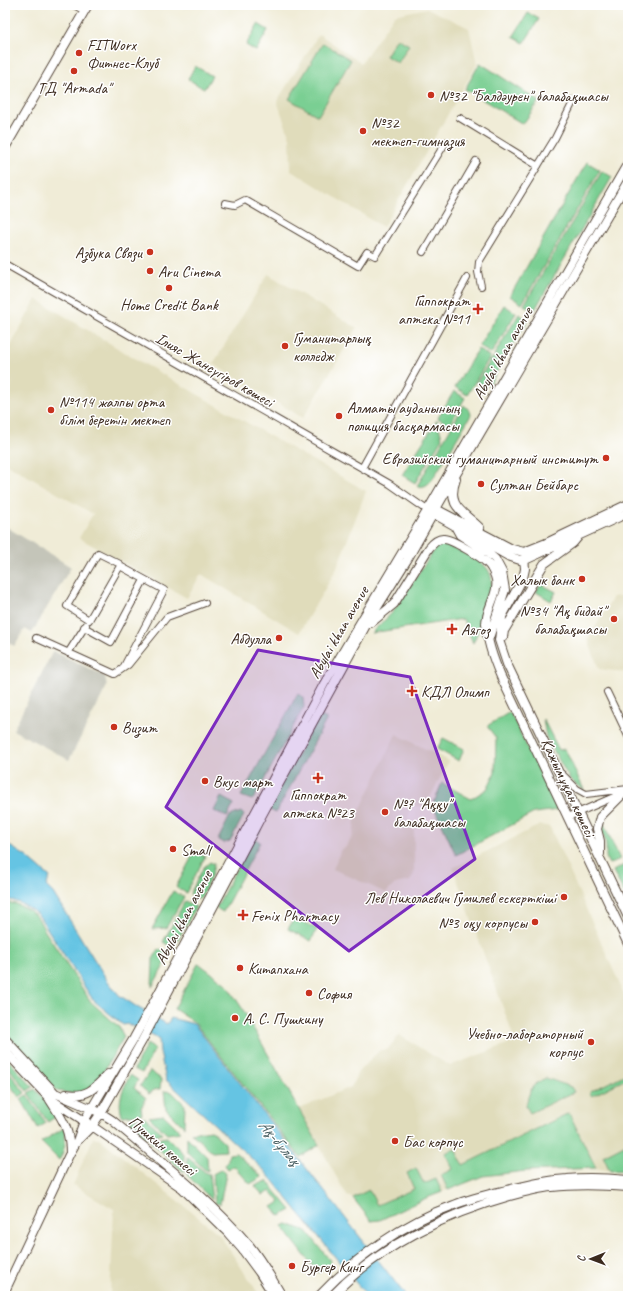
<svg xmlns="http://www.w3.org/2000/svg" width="633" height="1301" font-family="Caveat,sans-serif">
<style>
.built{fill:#e0dcbb}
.industrial{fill:#c4c5b9}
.green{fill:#7acf93;stroke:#5a7c58}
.water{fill:#65c4e3;stroke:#507780}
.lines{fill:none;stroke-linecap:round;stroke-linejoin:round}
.minor-casing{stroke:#56473a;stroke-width:8}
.major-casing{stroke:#56473a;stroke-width:10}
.minor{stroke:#fff;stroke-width:6}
.major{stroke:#fff;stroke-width:8}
.marked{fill:#7b2cbf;fill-opacity:0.2;stroke:#7b2cbf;stroke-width:3;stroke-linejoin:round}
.poi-dot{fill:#c8321e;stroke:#fff;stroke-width:1.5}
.labels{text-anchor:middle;stroke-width:3;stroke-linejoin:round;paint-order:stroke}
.poi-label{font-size:16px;fill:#3b2a1e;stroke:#fff;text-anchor:start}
.street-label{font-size:16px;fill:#3b2a1e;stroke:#fff}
.water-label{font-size:17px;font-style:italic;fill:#4a6063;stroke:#fff}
</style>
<rect width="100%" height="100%" fill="#fff"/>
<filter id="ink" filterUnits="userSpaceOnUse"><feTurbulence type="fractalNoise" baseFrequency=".025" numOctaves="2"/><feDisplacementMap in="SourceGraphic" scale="8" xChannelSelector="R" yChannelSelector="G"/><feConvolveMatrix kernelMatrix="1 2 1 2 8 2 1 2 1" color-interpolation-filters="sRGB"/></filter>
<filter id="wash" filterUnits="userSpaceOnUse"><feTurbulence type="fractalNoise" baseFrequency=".012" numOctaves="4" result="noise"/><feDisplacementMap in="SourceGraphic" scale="16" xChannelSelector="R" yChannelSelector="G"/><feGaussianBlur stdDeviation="0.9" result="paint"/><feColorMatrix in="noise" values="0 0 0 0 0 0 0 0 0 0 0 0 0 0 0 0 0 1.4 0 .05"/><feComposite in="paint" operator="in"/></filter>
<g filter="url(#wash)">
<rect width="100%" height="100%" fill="#f0ecd7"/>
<path class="built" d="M427 8 469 28 477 64 383 227 291 170 290 138 277 101 319 34 361 63 395 15Z
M268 274 357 328 303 418 213 364Z
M36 299 129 355 366 491 336 570 299 633 201 574 187 598 79 538 93 514 5 463V356Z
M628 595V673L599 669 588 640 613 597Z
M396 734 449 761 428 801V806H412L408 818 414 825V874L410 881 395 884 386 893 333 869 341 849 345 848 353 836 355 821Z
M540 825 550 827 628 1003V1170L610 1171 596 1168H573L520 1171 483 1176 424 1199 380 1220 371 1221 353 1198 347 1196 299 1109 351 1087 358 1072 380 1050H387L399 1035 450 1066 515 1041 453 868Z
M93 1138H99L219 1234 260 1296H110L114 1209 73 1185Z"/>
<path class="industrial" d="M5 526 71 567 32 633 25 629 14 646 5 640Z
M53 651 105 676 107 686 69 760 13 730Z"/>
<path class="green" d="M528 13 539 19 524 43 513 37Z
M258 24 268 30 256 51 246 45Z
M397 38 409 45 398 63 386 56Z
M323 43 351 60 318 116 289 99Z
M480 63 539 101 523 124 465 89Z
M195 66 212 76 204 89 188 79Z
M587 162 600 170 522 304 510 296Z
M602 171 612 177 534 311 524 305Z
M504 305 516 313 491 354 479 346Z
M519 314 528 320 503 360 494 355Z
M478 349 490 357 467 395 455 387Z
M493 357 502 363 489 385 476 383Z
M454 391 465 398 449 425 438 418Z
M464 405 470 411 471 415 434 477C429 484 425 488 417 486Z
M437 420 442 438 415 483 402 475Z
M445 545C458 551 474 556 484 565 504 582 481 624 473 643L463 619 371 633 392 613 437 546Z
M541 584 556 592 551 601 536 592Z
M298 693 303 697 304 707 255 797 252 800 241 796Z
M510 712 558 810 534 813 456 855 433 805 442 783 471 799 487 789 495 773 496 738 487 726Z
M321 716 327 719 276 813 268 809 318 717Z
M543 719 559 750 565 749 584 790 575 784 569 778 546 737Z
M443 738 464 749 459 761 437 749Z
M221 797 234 804 227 817 214 811Z
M241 812 244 815 230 841 224 843 218 840 230 816Z
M602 820 620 859 609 864C604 856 607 853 606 845 605 835 599 830 602 820Z
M260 823 263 825 256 839 260 842 223 912 216 908Z
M195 851 205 857 186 893 176 887Z
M210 862 214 864 212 874 201 898H196L190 894 203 868Z
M624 865 628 874V901L613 871Z
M173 891 184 897 166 928 152 929Z
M185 901 196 907 173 948 163 942Z
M5 902 16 904 29 910 38 918 45 931 91 1002 119 1027 124 1037 95 1086 76 1094 57 1091 5 1033Z
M295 917 317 929 311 941 288 929Z
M159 949 170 955 152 987 153 959Z
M198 964 201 965 226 984 242 1008 319 1145 300 1157 194 1022 174 1009Z
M147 1044 155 1049 142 1073 134 1069Z
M9 1061 33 1087 27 1091 5 1063Z
M5 1066 25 1093 19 1097 5 1078Z
M150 1071 161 1079 160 1089 154 1090 149 1094 140 1086Z
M628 1073V1078L592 1096 590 1094V1092Z
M130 1075 138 1080 134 1088 146 1098 141 1108 142 1114 122 1116C117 1099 123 1090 130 1075Z
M546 1078 571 1087 574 1092 530 1113 526 1106C529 1091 532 1084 546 1078Z
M35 1089 58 1115 48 1122 28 1093Z
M164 1091 172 1092 185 1105 184 1127 166 1109Z
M27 1095 46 1123 38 1128 21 1099Z
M569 1113 596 1168 526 1171 483 1176 448 1190 441 1175 453 1169 445 1153 455 1149 463 1165Z
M164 1115 181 1132 167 1134 149 1117Z
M145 1117 163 1134 146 1137 128 1120Z
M64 1128C67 1139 65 1150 59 1160L41 1142Z
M211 1130 225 1143 226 1151 212 1152 191 1133Z
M167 1137 184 1154V1172L149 1140Z
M187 1137 207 1157 208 1171 204 1169 187 1152Z
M628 1143V1170L610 1171 603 1156Z
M236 1153 262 1177 250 1184 234 1166 228 1169 225 1165 228 1160 229 1154Z
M187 1157 206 1173 209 1174 212 1200 187 1175Z
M416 1168 424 1184 436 1179 442 1192 424 1199 380 1220 371 1221 353 1198 369 1190 377 1205 414 1189 407 1173Z
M222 1169 226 1174 220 1204 215 1203 213 1174Z
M267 1181 291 1210 280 1216 272 1207 280 1202 271 1191 263 1195 255 1186Z
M287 1224 307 1231 331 1262 318 1273 282 1226Z"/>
<path class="water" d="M5 843 27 857 50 877 46 886 53 893 107 980 119 995 137 1007 167 1024 171 1018 194 1024 406 1296H367L264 1170 166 1080 160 1052 159 1039 128 1024 123 1025 93 1000 39 916C29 907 19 901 5 899Z"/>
</g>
<g filter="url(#ink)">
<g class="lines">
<g class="minor-casing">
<path id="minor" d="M74 5 85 11
M460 118 538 166
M225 203 235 205 245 200 358 266 367 252 375 256 446 142
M423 252 476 161
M5 264 390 484 430 512
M481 286 478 272 479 262 555 138 574 100
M362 468 467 278
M120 566 89 620 67 606 98 553 120 564V566L164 590 123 668
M84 627 111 642 144 580
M36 638 115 674 128 665 167 617 205 603
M68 653 86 625
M607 692 628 736
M562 774 577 789 586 794 628 789
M568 817 623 793"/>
</g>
<g class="major-casing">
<path id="major" d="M5 148 88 5
M456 479C446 507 463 511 480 528
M436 509 512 549 524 552 544 544 628 504
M434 514 508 556 523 561
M455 526 460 535 488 553 495 559 502 572 505 590 489 638
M523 561 628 513
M502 618 499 640 507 664 628 917
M499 622 523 578 525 569 524 556
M371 623 394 604 429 548C433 543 438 538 444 539 451 539 482 557 487 563 491 566 493 571 495 576 501 592 486 607 486 624 487 642 494 661 501 677L628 944
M503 637 504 631 544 564 573 543 578 537
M600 854V841L597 829 600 817 625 792
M5 1039 55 1093 101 1113 112 1120C159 1160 209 1198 249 1245 262 1261 272 1279 282 1296
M5 1051 49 1098 92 1126 182 1188 228 1233 242 1249 259 1272 274 1296
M66 1094C87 1098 95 1088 108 1074
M50 1100C63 1120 70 1129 70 1154
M79 1139 92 1126 101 1113 142 1041 263 813 365 627 407 560 441 500 628 181
M5 1291 69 1155 77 1141 84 1121 134 1038 156 998 324 684 360 623 430 506 628 163
M319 1296C356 1257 403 1223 454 1205 471 1198 490 1194 507 1190 527 1185 547 1180 567 1179 587 1177 608 1178 628 1180
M332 1296C379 1246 445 1214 510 1196 524 1192 538 1188 552 1187 577 1184 603 1185 628 1187"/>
</g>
<use href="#minor" class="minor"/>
<use href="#major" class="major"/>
</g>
</g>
<path class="marked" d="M258 650 410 677 475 859 349 951 166 807Z"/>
<g class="poi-dot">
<circle cx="79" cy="53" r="4"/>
<circle cx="74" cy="71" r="4"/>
<circle cx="431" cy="95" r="4"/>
<circle cx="363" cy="131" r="4"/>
<circle cx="150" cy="252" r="4"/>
<circle cx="150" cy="271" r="4"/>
<circle cx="169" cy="288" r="4"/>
<path d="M476 303h4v4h4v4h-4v4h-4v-4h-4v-4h4z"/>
<circle cx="285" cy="346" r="4"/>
<circle cx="51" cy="410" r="4"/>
<circle cx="339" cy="416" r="4"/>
<circle cx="606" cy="458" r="4"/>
<circle cx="481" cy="484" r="4"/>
<circle cx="582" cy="579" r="4"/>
<circle cx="614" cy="619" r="4"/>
<path d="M450 623h4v4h4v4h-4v4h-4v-4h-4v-4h4z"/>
<circle cx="279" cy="638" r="4"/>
<path d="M410 685h4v4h4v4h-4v4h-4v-4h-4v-4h4z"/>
<circle cx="114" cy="727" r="4"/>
<path d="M316 772h4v4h4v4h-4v4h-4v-4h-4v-4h4z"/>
<circle cx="205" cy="781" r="4"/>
<circle cx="385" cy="812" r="4"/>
<circle cx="173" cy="849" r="4"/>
<circle cx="564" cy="897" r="4"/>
<path d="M241 909h4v4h4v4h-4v4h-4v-4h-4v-4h4z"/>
<circle cx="535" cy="922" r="4"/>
<circle cx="240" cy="968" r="4"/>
<circle cx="309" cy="993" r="4"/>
<circle cx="235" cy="1018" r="4"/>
<circle cx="591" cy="1042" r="4"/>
<circle cx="395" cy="1141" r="4"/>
<circle cx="292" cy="1266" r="4"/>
</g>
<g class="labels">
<g class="poi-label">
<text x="87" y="50">FITWorx<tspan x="87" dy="18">Фитнес-Клуб</tspan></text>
<text x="74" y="93" text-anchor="middle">ТД "Armada"</text>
<text x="439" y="101">№32 "Балдәурен" балабақшасы</text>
<text x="371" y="128">№32<tspan x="371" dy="18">мектеп-гимназия</tspan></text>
<text x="142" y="258" text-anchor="end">Азбука Связи</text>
<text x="158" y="277">Aru Cinema</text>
<text x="470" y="306" text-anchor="end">Гиппократ<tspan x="470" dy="18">аптека №11</tspan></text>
<text x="169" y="310" text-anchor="middle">Home Credit Bank</text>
<text x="293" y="343">Гуманитарлық<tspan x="293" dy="18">колледж</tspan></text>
<text x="59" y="407">№114 жалпы орта<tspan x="59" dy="18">білім беретін мектеп</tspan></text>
<text x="347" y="413">Алматы ауданының<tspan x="347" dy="18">полиция басқармасы</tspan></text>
<text x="598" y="464" text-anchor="end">Евразийский гуманитарный институт</text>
<text x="489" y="490">Султан Бейбарс</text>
<text x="574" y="585" text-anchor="end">Халык банк</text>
<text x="606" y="616" text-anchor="end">№34 "Ақ бидай"<tspan x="606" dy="18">балабақшасы</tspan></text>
<text x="461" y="635">Аягоз</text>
<text x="271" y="644" text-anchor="end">Абдулла</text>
<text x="421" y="697">КДЛ Олимп</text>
<text x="122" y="733">Визит</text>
<text x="213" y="787">Вкус март</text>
<text x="318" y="800" text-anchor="middle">Гиппократ<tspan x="318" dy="18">аптека №23</tspan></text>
<text x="393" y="809">№7 "Аққу"<tspan x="393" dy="18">балабақшасы</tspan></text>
<text x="181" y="855">Small</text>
<text x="556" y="903" text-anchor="end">Лев Николаевич Гумилев ескерткіші</text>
<text x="251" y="921">Fenix Pharmacy</text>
<text x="527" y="928" text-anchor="end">№3 оқу корпусы</text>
<text x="248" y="974">Китапхана</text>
<text x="317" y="999">София</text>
<text x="243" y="1024">А. С. Пушкину</text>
<text x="583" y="1039" text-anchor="end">Учебно-лабораторный<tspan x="583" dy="18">корпус</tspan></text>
<text x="403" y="1147">Бас корпус</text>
<text x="300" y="1272">Бургер Кинг</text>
</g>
<g class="street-label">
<text transform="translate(502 353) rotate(-60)" y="6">Abylai khan avenue</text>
<text transform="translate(215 369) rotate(30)" y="6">Ілияс Жансүгіров көшесі</text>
<text transform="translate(338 632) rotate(-60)" y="6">Abylai khan avenue</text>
<text transform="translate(569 787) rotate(65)" y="6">Қажымұқан көшесі</text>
<text transform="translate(183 917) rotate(-62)" y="6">Abylai khan avenue</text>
<text transform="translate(163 1145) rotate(40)" y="6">Пушкин көшесі</text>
</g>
<g class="water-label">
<text transform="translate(280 1142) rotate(50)" y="6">Ақ-бұлақ</text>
</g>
</g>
<rect width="633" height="1301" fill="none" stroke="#fff" stroke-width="20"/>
<g transform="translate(591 1259) rotate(269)" stroke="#ffffff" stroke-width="3" paint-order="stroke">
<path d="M0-3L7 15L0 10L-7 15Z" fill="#3b2a1e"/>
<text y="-6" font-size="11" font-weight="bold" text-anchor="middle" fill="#3b2a1e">С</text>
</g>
</svg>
